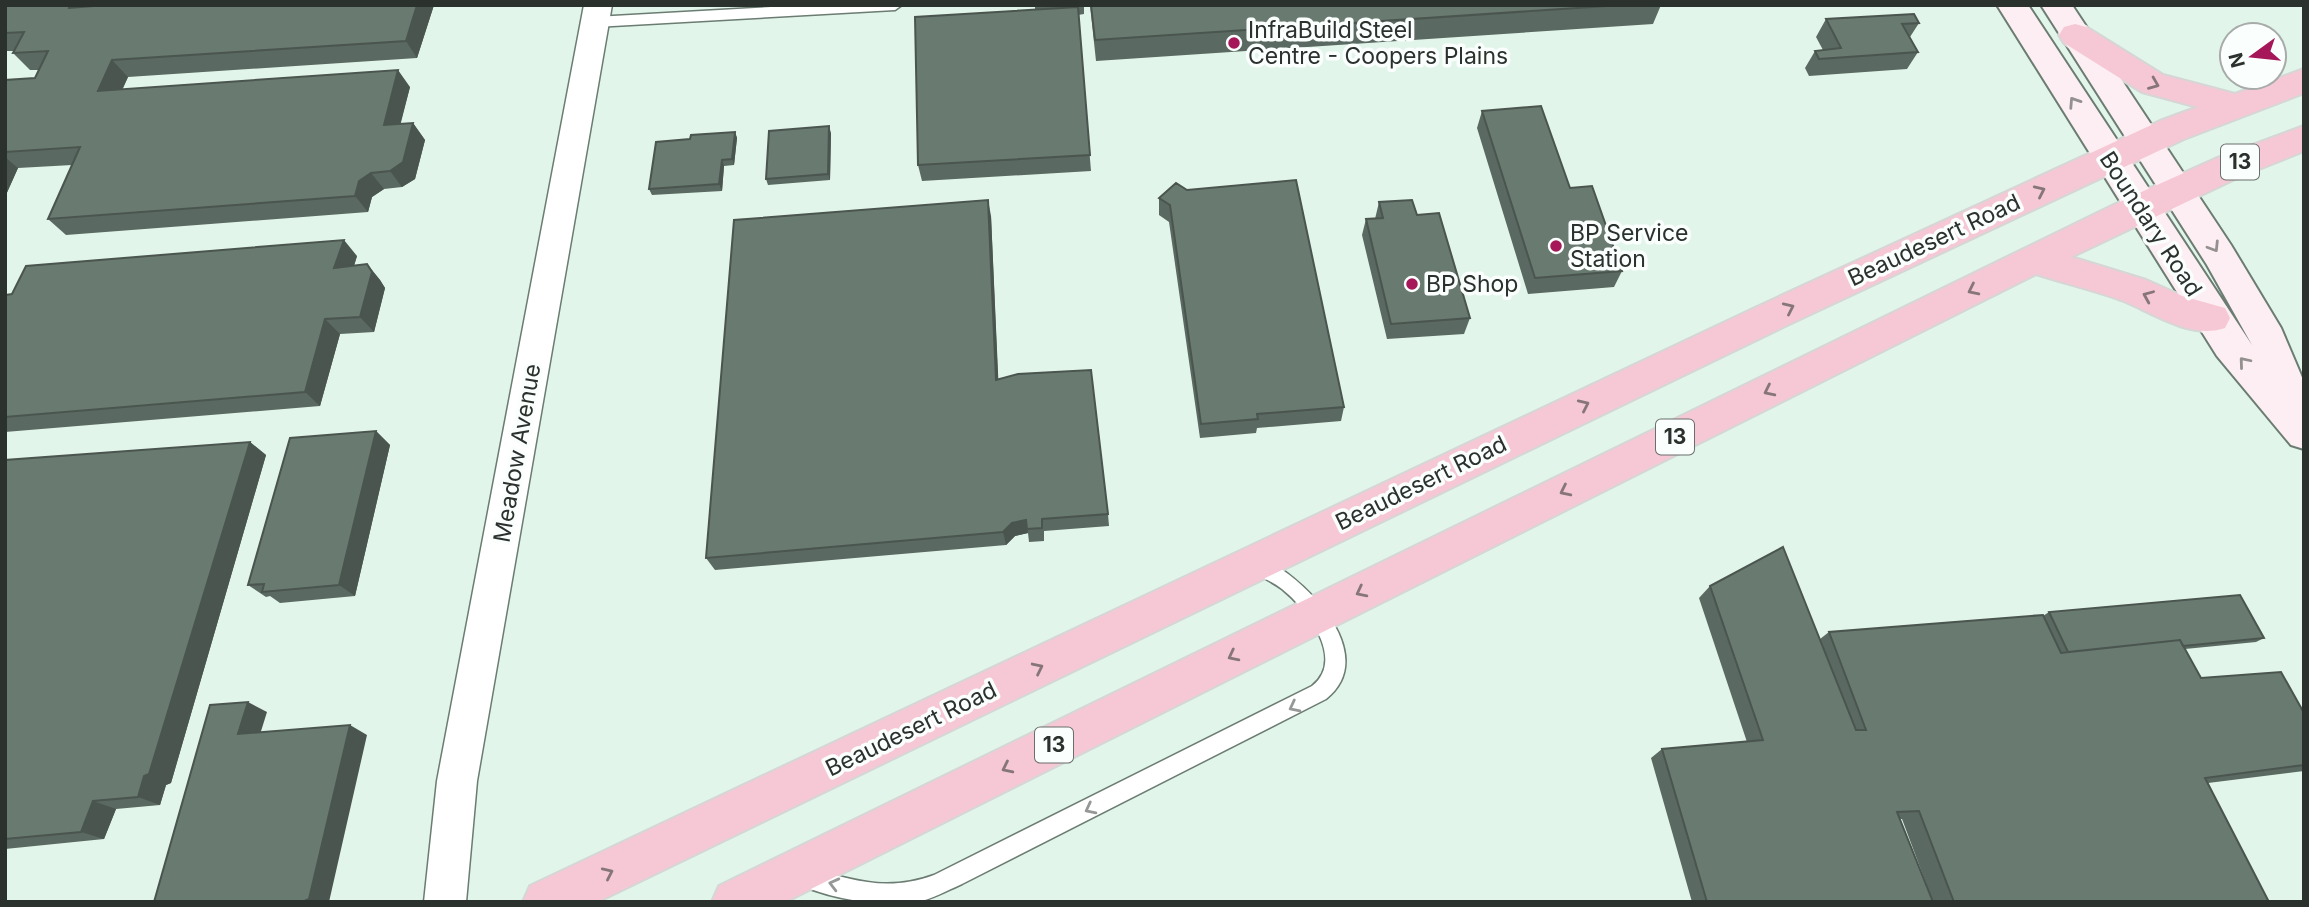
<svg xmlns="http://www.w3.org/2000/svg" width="2309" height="907" font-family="Inter,sans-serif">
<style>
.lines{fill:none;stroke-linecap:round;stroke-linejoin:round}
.lane-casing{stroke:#6b7c72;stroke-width:3}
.street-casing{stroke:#6b7c72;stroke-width:3}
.secondary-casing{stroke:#6b7c72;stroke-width:4}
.highway-casing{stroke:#d5d6d5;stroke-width:4}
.lane{fill:#fff;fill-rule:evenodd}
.street{fill:#fff;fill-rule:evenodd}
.secondary{fill:#fceef2;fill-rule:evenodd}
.highway{fill:#f6c8d5;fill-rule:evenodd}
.wall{fill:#5a6961}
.shaded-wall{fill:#4a554f}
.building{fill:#697a71;stroke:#4a554f;stroke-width:2}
.oneway{stroke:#867679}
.oneway2{stroke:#949090}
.oneway3{stroke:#959896}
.poi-dot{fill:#a51759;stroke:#fafefc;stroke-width:2.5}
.labels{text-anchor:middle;stroke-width:7;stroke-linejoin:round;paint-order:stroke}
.shield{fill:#fafefc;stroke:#696f6c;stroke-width:2}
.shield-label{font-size:21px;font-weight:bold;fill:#2b322e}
.poi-label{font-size:23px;fill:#2b322e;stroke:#fafefc;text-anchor:start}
.street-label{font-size:23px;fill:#2b322e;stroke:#fafefc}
</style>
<rect width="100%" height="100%" fill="#e2f5ea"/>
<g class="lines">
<g class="lane-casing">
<path id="lane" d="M806 5H902L895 10 595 27 588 22 595 17Z
M1255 555C1301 572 1383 654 1326 699L962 884C948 890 931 900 916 902 877 907 833 899 797 884L794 877 797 870 804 867C852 879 885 893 934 875L1312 686C1346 659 1307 609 1282 589 1271 581 1259 576 1249 569L1246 563 1249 557Z"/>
</g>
<g class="street-casing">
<path id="street" d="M584 5H612L477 781 466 902H424L437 781Z"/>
</g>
<g class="secondary-casing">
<path id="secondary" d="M1997 5H2028L2252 345 2207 265 2041 5H2072L2231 245 2281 328 2304 382V449L2291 445 2217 356Z"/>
</g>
<g class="highway-casing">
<path id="highway" d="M2075 24 2086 27 2163 75 2235 94 2304 69V93L2184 139 1783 327 597 902H523L530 886 1757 307 2160 121 2198 107 2142 92 2064 43 2059 35 2064 27Z
M2304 126V151L2239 177 2071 257 2146 280 2182 296 2225 308 2230 318 2225 328C2191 340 2152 312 2121 300 2093 290 2064 283 2036 274L785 902H712L719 886 2128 198 2215 159Z"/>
</g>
<use href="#lane" class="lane"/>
<use href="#street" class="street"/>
<use href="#secondary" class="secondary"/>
<use href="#highway" class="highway"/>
</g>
<path class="wall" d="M5 5H434L417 58 128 77 122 90 410 87 400 124 413 123 425 140 415 179 402 187 384 189 372 197 368 212 66 235 48 219 72 165 18 168 5 197V80L35 78 39 70H30L13 53 14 51H5Z
M1035 5H1084V14L1078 15 1091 171 922 181 918 165 1035 10Z
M1090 5H1661L1653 24 1096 61Z
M1826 19 1919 23 1910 37 1918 52 1907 69 1809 76 1805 68 1815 51 1823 50 1816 37Z
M1482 111 1570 188 1622 271 1614 287 1528 294 1477 128Z
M735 132 737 138 734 165 724 166 722 191 652 195 649 189 690 139Z
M831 133 830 180 768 185 766 179Z
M1176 183 1344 407 1341 421 1257 428 1256 433 1200 438 1169 222 1159 215V198Z
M1379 202 1417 215 1470 318 1464 334 1387 339 1362 235 1366 219H1375Z
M991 216 998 379 1108 514 1109 526 1044 531V541L1029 542 1028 533 1015 536 1006 545 715 570 706 558Z
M357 256 354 266 367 264 380 280 385 288 374 332 340 334 320 406 5 432V295Z
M376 431 390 445 355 596 280 603 270 596 266 597 248 585Z
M250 442 266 455 171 783 166 785 160 805 116 809 104 839 5 849V460Z
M1710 586 1820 639 1829 632 2043 616 2049 612 2264 638 2256 642 2185 649 2201 678 2304 713V771L2208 783 2269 902H1933L1902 819H1900L1932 902H1692L1651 758 1662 749 1747 742 1699 598Z"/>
<path class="shaded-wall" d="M70 5H95L85 25 69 8Z
M417 5H434L417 58 406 41Z
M112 60 128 77 114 108 98 91Z
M398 70 410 87 396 142 384 125Z
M413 123 425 140 415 179 402 187 390 171Z
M829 126 831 133 830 180 828 174Z
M735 132 737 138 734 165 732 159Z
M5 157 18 168 5 197Z
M722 160 724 166 722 191 719 184Z
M371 173 384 189 372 197 368 212 355 196 359 181Z
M988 200 991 216 999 394 996 380Z
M344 240 357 256 348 284 334 268Z
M367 264 380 280 385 288 374 332 360 317Z
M325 319 340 334 320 406 305 392Z
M376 431 390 445 355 596 339 585Z
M250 442 266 455 171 783 166 785 160 805 138 797Z
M1026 520 1028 533 1015 536 1006 545 1003 532 1012 523Z
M248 702 267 712 257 744 238 734Z
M350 725 367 735 329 902H302Z
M93 801 116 809 104 839 81 832Z"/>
<path class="building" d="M5 5H70L69 8 107 5H417L406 41 112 60 98 91 398 70 384 125 413 123 403 162 390 171 371 173 359 181 355 196 48 219 80 147 5 152V80L35 78 48 51 13 53 24 32 5 33Z
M1091 5H1622L1095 40Z
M1078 7 1090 155 918 165 915 17Z
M1914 14 1919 23 1902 24 1918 52 1819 59 1815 51 1841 48 1826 19Z
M1541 106 1570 188 1592 186 1622 271 1535 278 1482 111Z
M829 126 828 174 766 179 769 131Z
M735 132 732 159 722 160 719 184 649 189 656 142 690 139 691 135Z
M1296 180 1344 407 1257 414 1258 419 1201 424 1170 205 1159 198 1176 183 1187 190Z
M988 200 996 380 1018 374 1091 370 1108 514 1042 519V528L1027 529 1026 520 1012 523 1003 532 706 558 734 220Z
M1412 200 1417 215 1439 213 1470 318 1391 324 1366 219 1383 218 1379 202Z
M344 240 334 268 367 264 372 272 360 317 325 319 305 392 5 417V295L12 294 26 266Z
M376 431 339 585 262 592 264 584 248 585 290 438Z
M250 442 149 774 144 776 138 797 93 801 81 832 5 839V460Z
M1783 547 1856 730H1866L1829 632 2043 615 2061 653 2180 640 2201 678 2281 672 2304 713V765L2205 778 2269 902H1954L1919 811 1897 812 1933 902H1707L1662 749 1763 740 1710 586Z
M2240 595 2264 638 2183 646 2180 640 2068 652 2049 612Z
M248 702 238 734 350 725 309 899 302 902H154L210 705Z"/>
<defs><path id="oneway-chevron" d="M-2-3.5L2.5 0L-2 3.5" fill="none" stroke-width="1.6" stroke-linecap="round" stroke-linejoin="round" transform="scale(1.75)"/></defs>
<g class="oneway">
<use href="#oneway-chevron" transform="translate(2154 84) rotate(22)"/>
<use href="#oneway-chevron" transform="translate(2040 191) rotate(-25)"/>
<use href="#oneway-chevron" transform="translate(1973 290) rotate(154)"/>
<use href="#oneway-chevron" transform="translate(2148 296) rotate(-157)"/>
<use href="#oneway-chevron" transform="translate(1789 308) rotate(-25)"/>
<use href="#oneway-chevron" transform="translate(1769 391) rotate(154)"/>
<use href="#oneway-chevron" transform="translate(1584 405) rotate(-25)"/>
<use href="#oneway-chevron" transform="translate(1565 491) rotate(154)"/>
<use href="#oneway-chevron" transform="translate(1361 592) rotate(153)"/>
<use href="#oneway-chevron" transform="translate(1233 656) rotate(153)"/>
<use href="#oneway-chevron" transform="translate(1038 668) rotate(-26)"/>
<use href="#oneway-chevron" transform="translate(1007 768) rotate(154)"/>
<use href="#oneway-chevron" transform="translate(608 873) rotate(-25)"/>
</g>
<g class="oneway2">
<use href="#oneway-chevron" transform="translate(2074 102) rotate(-123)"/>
<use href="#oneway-chevron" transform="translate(2214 247) rotate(58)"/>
<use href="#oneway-chevron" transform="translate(2244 362) rotate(-130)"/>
</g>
<g class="oneway3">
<use href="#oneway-chevron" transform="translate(1294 707) rotate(153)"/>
<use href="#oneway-chevron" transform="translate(1090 809) rotate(153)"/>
<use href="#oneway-chevron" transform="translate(834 884) rotate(-166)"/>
</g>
<g class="poi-dot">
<circle cx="1234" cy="43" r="7"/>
<circle cx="1556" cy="246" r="7"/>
<circle cx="1412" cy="284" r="7"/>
</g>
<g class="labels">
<g class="shield">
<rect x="2221" y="144.5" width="38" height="35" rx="5"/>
<rect x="1656" y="419.5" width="38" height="35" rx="5"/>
<rect x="1035" y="727.5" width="38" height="35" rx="5"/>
</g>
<g class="shield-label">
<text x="2240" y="169">13</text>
<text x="1675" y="444">13</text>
<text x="1054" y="752">13</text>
</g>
<g class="poi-label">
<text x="1248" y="38">InfraBuild Steel<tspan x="1248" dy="26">Centre - Coopers Plains</tspan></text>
<text x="1570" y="241">BP Service<tspan x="1570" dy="26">Station</tspan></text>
<text x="1426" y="292">BP Shop</text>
</g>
<g class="street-label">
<text transform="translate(2151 224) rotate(57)" y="8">Boundary Road</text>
<text transform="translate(1934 240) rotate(-25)" y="8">Beaudesert Road</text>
<text transform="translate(517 453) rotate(-80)" y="8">Meadow Avenue</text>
<text transform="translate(1421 483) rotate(-26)" y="8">Beaudesert Road</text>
<text transform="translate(911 729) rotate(-26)" y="8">Beaudesert Road</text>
</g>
</g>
<rect width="2309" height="907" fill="none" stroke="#2b322e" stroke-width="14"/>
<g transform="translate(2253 56) rotate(255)"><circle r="33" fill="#fafefc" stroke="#a7acaa" stroke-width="2"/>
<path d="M0-5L12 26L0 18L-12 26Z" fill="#a51759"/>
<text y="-10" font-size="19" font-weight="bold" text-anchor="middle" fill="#2b322e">N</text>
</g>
</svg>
